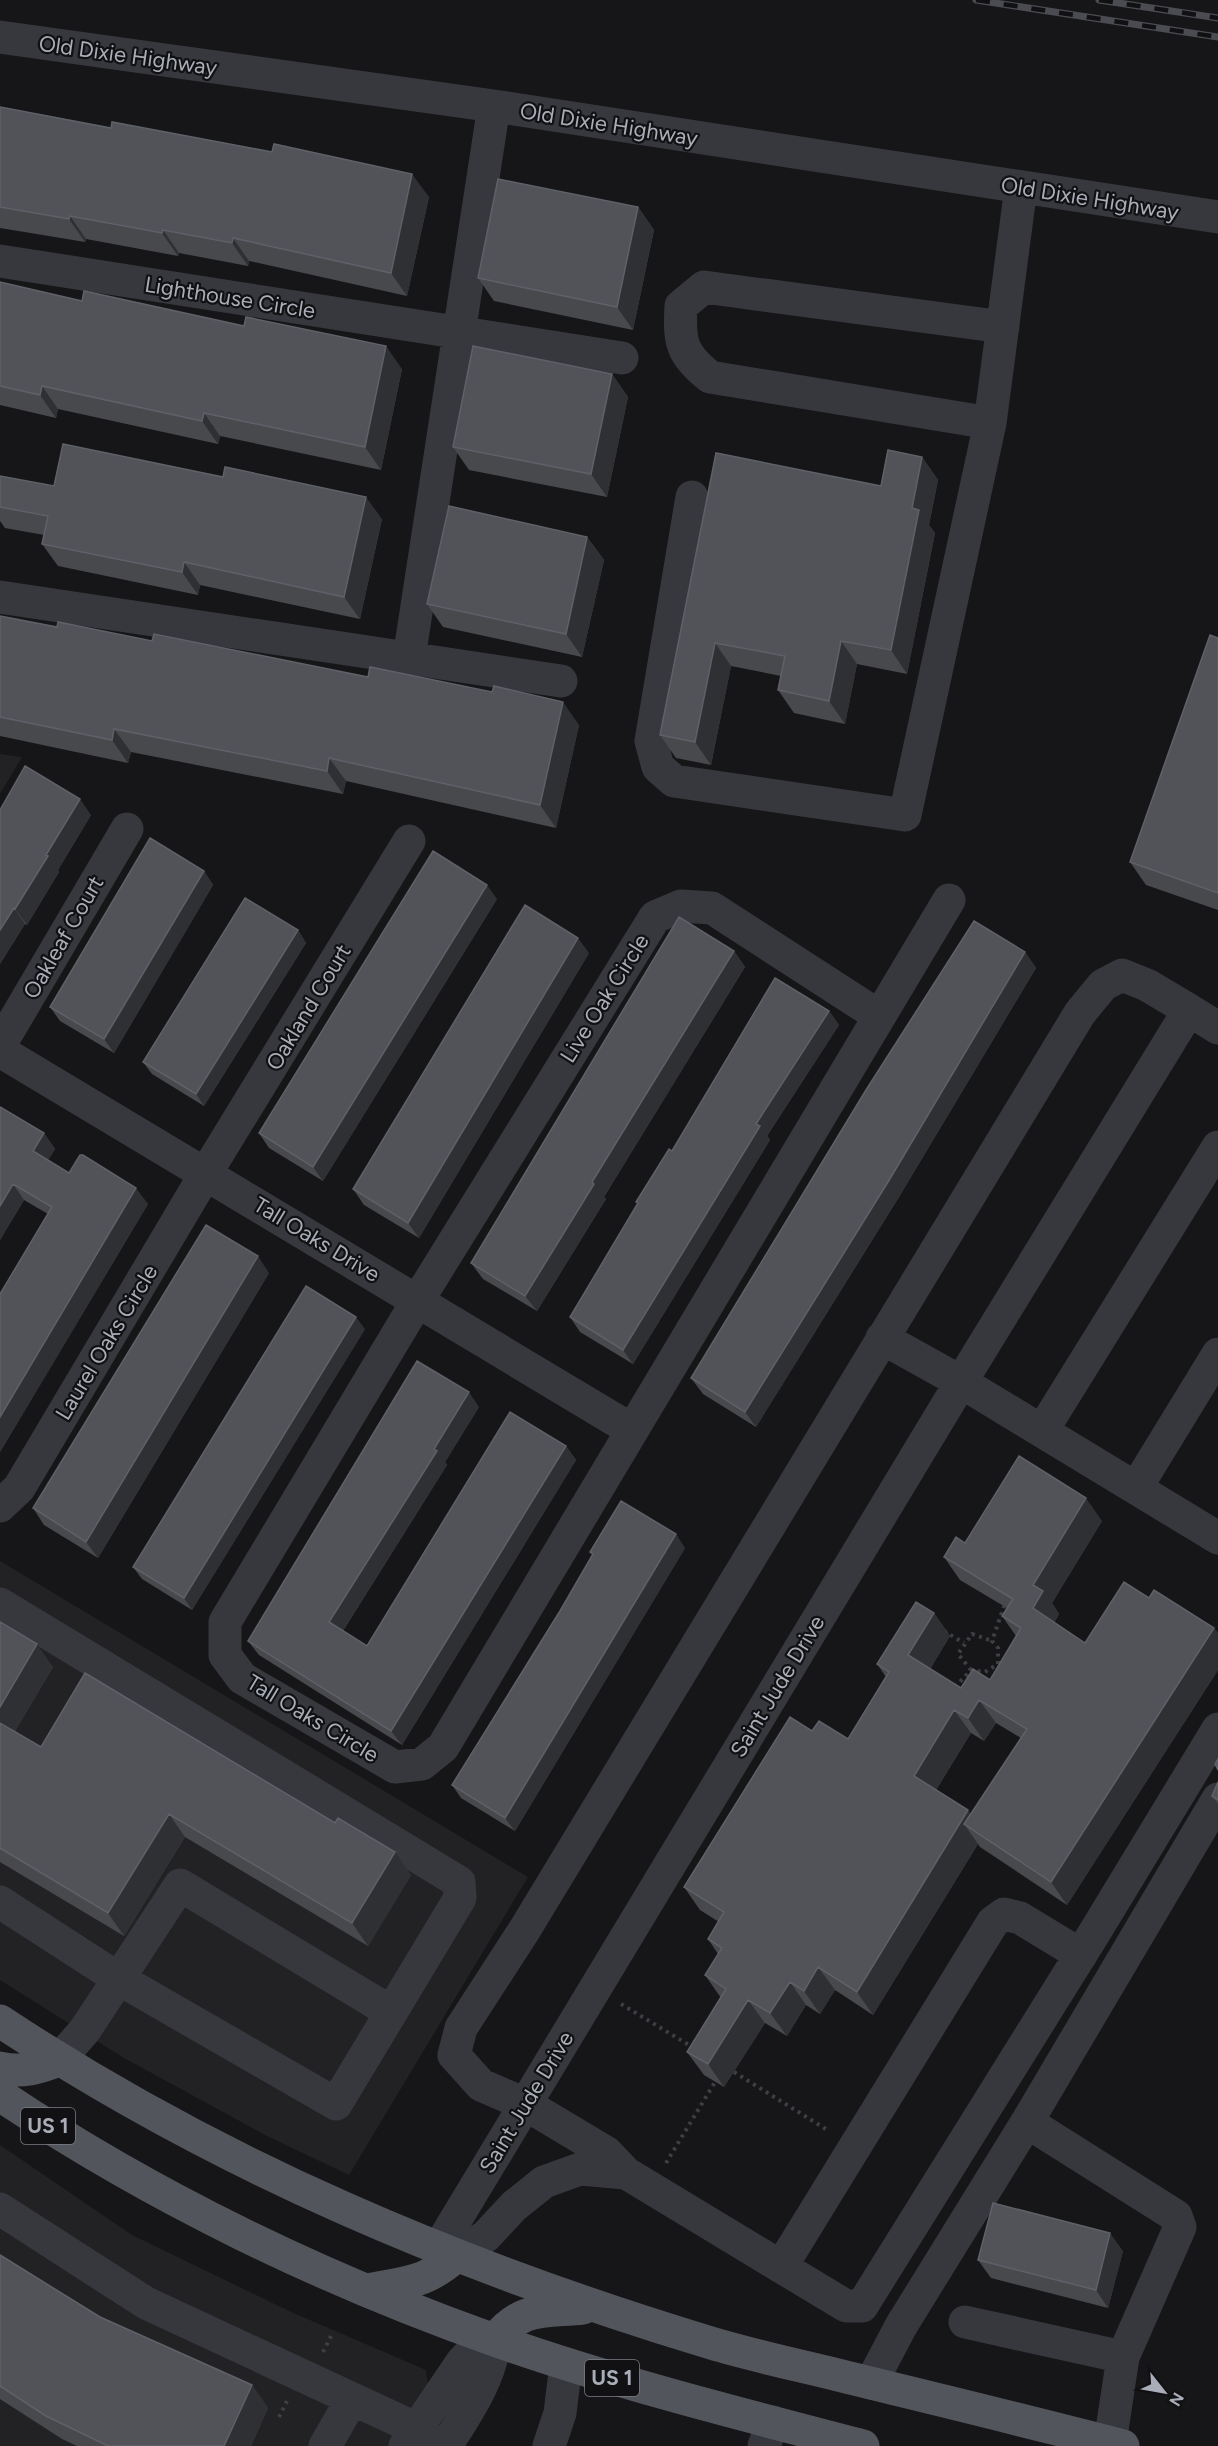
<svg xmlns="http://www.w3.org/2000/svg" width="1218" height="2446" font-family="Figtree,sans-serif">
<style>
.built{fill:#222225}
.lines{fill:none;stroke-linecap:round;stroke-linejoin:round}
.path{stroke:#3d3f44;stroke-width:4;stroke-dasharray:3 4.5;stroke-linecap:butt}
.minor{stroke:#37383d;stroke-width:33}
.major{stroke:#53555c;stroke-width:33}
.rail-casing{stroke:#4a4c52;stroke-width:7}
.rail{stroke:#111113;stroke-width:4.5;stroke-dasharray:14;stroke-linecap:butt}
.wall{fill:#47494d;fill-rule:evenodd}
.shaded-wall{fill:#2f3033}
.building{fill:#525359;stroke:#5f6168;stroke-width:1.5}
.labels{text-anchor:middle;stroke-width:4.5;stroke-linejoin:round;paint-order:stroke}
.shield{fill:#111113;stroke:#7b7e86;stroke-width:1.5}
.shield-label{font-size:21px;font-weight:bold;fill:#a8adb8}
.street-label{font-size:22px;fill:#a8adb8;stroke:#111113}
</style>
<rect width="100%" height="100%" fill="#161618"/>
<path class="built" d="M0 754 22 757 0 794Z
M0 1561 528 1877 349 2175 267 2136 124 2058 0 1980Z
M0 2145 132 2235 289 2311 426 2370 428 2385 390 2446H0Z"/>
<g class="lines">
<path class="path" d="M944 1631 964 1643
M998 1664V1648L992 1641 1004 1606
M971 1670 958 1654 972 1634 992 1641
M955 1687 971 1670 985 1672 998 1664
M621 2004 694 2048
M734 2072 829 2131
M666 2163 715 2082
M323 2352 331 2336
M279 2417 287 2401"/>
<path class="minor" d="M0 37 494 106 1218 217
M0 261 622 358
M990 423 710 377C681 354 679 342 681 306L704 287 1003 327
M692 497 651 741 658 767 674 781 905 815 990 423 1021 187
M0 597 561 681
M409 658 494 106
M879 1016 712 908 681 906 655 917 418 1300 225 1622V1655L242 1678 395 1767 422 1764 443 1747 949 900
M0 1045 127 829
M0 1051 632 1430
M882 1338 961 1382 1189 1010 1218 1028
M1042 1431 1218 1147
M1136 1488 1218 1354
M0 1506 19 1488 206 1173 409 841
M0 1604 459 1882 460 1898 336 2104 119 1979 0 1902
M59 2060 85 2030 180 1885 391 2012
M1027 2122 1176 2216 1180 2227 1123 2357 1110 2443
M626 2173 607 2153 525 2104 481 2085 454 2055 461 2028 525 1929 1080 1013 1103 985 1122 975 1147 985 1189 1010
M0 2209 146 2303 415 2428 441 2446
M438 2249 961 1382 1218 1538
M456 2256 486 2236 514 2206 544 2182 580 2169 626 2173 846 2306H862L1093 1935 1218 1729
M781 2267 993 1922 1004 1914 1020 1918 1081 1955
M965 2322 1123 2357
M871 2383 901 2326 1027 2122 1218 1799
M325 2446 352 2399
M405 2446 462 2362 471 2353 495 2340
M446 2446C466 2414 491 2379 495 2340
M549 2446 560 2413 566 2364
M764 2446 773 2422"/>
<path class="major" d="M0 2021C219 2166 460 2267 711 2343 751 2355 793 2364 834 2374 931 2398 1027 2421 1123 2446
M0 2068C22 2073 38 2068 59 2060
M0 2095C152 2197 324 2280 497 2341 617 2383 740 2414 863 2446
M368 2290C407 2282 426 2283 456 2256
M495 2340C521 2306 544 2312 583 2308"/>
<g class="rail-casing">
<path id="rail" d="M976 0 1218 37
M1099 0 1218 18"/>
</g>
<use href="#rail" class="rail"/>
</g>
<path class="wall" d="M0 107 429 197 407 296 249 261 248 266 179 253 178 256 86 239 85 242 0 228Z
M638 207 654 230 633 330 494 301 478 278Z
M0 282 82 301 402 369 381 470 220 436 218 444 58 409 56 418 0 405Z
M612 374 628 397 607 497 469 470 453 447Z
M716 453 881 486 922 457 938 480 929 525 935 533 907 674 857 664 845 724 794 713 778 690 781 676 731 666 711 765 676 758 660 735Z
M54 486 382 519 360 619 200 585 198 595 58 566 42 544 44 535 5 528 0 521V507Z
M587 537 604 560 582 657 443 627 427 604Z
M0 616 57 627 152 641 579 725 556 828 346 781 343 794 131 752 128 763 0 736Z
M1218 638V910L1146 885 1130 862Z
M0 810 91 815 58 870 59 872 27 925 25 924 0 964Z
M204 871 213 885 114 1053 60 1021 50 1007Z
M497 899 323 1181 269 1148 259 1133Z
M298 930 306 943 204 1106 152 1074 143 1062Z
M734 951 745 967 604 1197 606 1199 537 1311 483 1279 471 1263Z
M1025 952 1036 968 899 1197 756 1427 703 1394 691 1378Z
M589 953 419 1238 364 1205 353 1189Z
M829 1011 839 1025 767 1136 770 1140 633 1364 580 1332 570 1317 638 1204 636 1202 672 1151Z
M0 1107 44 1133 55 1149 48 1160 69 1173 148 1204 0 1452V1294L48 1214 24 1200 0 1240Z
M269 1273 98 1558 44 1525 33 1508Z
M365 1329 192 1610 142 1579 133 1567Z
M479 1407 445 1462 447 1465 343 1631 367 1646 566 1446 576 1460 402 1745 259 1655 248 1641Z
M1102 1521 1052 1603 1059 1614 1054 1623 1085 1643 1149 1598 1214 1628 1218 1633V1670L1067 1905 980 1847 978 1844 873 2015 835 1990 820 2014 806 2005 787 2036 765 2023 724 2087 704 2075 687 2052 721 1998 705 1975 718 1954 708 1939 719 1922 700 1910 684 1887 812 1731 848 1739 886 1677 877 1664 934 1613 950 1636 930 1669 961 1688 990 1680 1016 1636 1002 1616 1007 1608 960 1580 944 1557 965 1543ZM996 1723 1021 1738 971 1814 936 1790 971 1733 984 1741Z
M685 1548 515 1831 461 1798 452 1785 560 1611 593 1556 590 1552Z
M0 1622 53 1667 15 1731 41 1747 411 1875 368 1946 185 1837 124 1936 0 1862Z
M1218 1782V1804L1212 1796Z
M1123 2251 1108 2308 991 2278 978 2260Z
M0 2255 100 2317 252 2385 268 2408 251 2446H77L62 2439 0 2399Z"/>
<path class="shaded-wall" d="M412 174 429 197 407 296 391 273Z
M638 207 654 230 633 330 617 307Z
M70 216 86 239 85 242 69 219Z
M163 230 179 253 178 256 162 233Z
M233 238 249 261 248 266 232 243Z
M386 346 402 369 381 470 365 447Z
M612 374 628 397 607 497 591 474Z
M42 386 58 409 56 418 40 395Z
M204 413 220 436 218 444 202 421Z
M922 457 938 480 929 525 935 533 907 674 891 650 912 508Z
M366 497 382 519 360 619 344 597Z
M587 537 604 560 582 657 566 634Z
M184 562 200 585 198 595 182 572Z
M841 641 857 664 845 724 829 701Z
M715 643 731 666 711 765 695 742Z
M563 702 579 725 556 828 540 805Z
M114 729 131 752 128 763 112 740Z
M329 758 346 781 343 794 327 771Z
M80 799 91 815 58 870 59 872 27 925 15 909 46 855Z
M204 871 213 885 114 1053 104 1039Z
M487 885 497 899 323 1181 313 1167Z
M14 908 25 924 0 964V930Z
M298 930 306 943 204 1106 196 1094Z
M578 938 589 953 419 1238 408 1223Z
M734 951 745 967 604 1197 606 1199 537 1311 525 1296 592 1182Z
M1025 952 1036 968 899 1197 756 1427 745 1412Z
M829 1011 839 1025 767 1136 770 1140 633 1364 623 1350 756 1124Z
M44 1133 55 1149 44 1167 33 1151Z
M13 1184 24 1200 0 1240V1206Z
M136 1188 148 1204 0 1452V1417Z
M258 1256 269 1273 98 1558 86 1542Z
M356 1317 365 1329 192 1610 184 1598Z
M469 1392 479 1407 445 1462 447 1465 339 1637 329 1622Z
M566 1446 576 1460 402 1745 391 1731Z
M1086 1498 1102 1521 1052 1603 1059 1614 1049 1631 1033 1608V1585Z
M676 1534 685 1548 515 1831 505 1818Z
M934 1613 950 1636 924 1678 908 1655Z
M1214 1628 1218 1633V1670L1067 1905 1051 1882Z
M37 1644 53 1667 9 1741 0 1728V1707Z
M979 1700 996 1723 984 1741 968 1718Z
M954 1710 971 1733 930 1799 914 1776Z
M968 1810 985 1833 964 1824 978 1844 873 2015 857 1992Z
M169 1814 185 1837 124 1936 108 1913Z
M395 1852 411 1875 368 1946 352 1923Z
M818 1967 835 1990 820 2014 804 1991Z
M790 1982 806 2005 787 2036 770 2013Z
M748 2000 765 2023 724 2087 708 2064Z
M1110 2233 1123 2251 1108 2308 1096 2290Z
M252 2385 268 2408 251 2446H224Z"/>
<path class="building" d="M0 107 111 128 112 122 272 152 274 144 412 174 391 273 233 238 232 243 163 230 162 233 70 216 69 219 0 207Z
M498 179 638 207 617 307 478 278Z
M0 282 82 301 84 291 244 326 246 317 386 346 365 447 204 413 202 421 42 386 40 395 0 386Z
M473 346 612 374 591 474 453 447Z
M63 444 223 477 225 467 366 497 344 597 184 562 182 572 42 544 48 516 0 507V476L54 486Z
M888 450 922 457 912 508 919 510 891 650 841 641 829 701 778 690 785 656 715 643 695 742 660 735 716 453 881 486Z
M449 506 587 537 566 634 427 604Z
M0 616 57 627 58 622 152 641 154 634 368 677 370 667 492 692 494 686 563 702 540 805 329 758 327 771 114 729 112 740 0 717Z
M1210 635 1218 638V893L1130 862Z
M25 766 80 799 46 855 48 856 15 909 14 908 0 930V810Z
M150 838 204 871 104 1039 50 1007Z
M433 851 487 885 313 1167 259 1133Z
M245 898 298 930 196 1094 143 1062Z
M525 905 578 938 408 1223 353 1189Z
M679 917 734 951 592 1182 594 1184 525 1296 471 1263Z
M974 921 1025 952 888 1182 745 1412 691 1378 866 1090Z
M775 978 829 1011 756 1124 760 1126 623 1350 570 1317 638 1203 636 1202 669 1149 672 1151Z
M0 1107 44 1133 33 1151 69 1173 80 1155H83L136 1188 0 1417V1294L52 1207 13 1184 0 1206Z
M206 1225 258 1256 86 1542 33 1508Z
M306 1286 356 1317 184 1598 133 1567Z
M417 1361 469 1392 434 1449 437 1451 329 1622 367 1646 510 1412 566 1446 391 1731 248 1641Z
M1019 1456 1086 1498 1033 1585 1043 1591 1033 1608 1085 1643 1124 1582 1149 1598 1154 1590 1214 1628 1051 1882 964 1824 1027 1729 979 1700 968 1718 954 1710 914 1776 968 1810 857 1992 818 1967 804 1991 790 1982 770 2013 748 2000 708 2064 687 2052 726 1989 705 1975 722 1948 708 1939 724 1912 684 1887 790 1717 812 1731 819 1721 848 1739 889 1672 877 1664 916 1602 934 1613 908 1655 961 1688 973 1669 990 1680 1021 1628 1002 1616 1013 1599 944 1557 956 1537 965 1543Z
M621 1501 676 1534 505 1818 452 1785 560 1611 593 1554 590 1552Z
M0 1622 37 1644 0 1707Z
M85 1673 335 1823 338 1818 395 1852 352 1923 169 1814 108 1913 0 1848V1723L41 1747Z
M1218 1759V1770L1215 1764Z
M1218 1782V1800L1212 1796Z
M993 2203 1110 2233 1096 2290 978 2260Z
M0 2255 100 2317 252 2385 224 2446H108L46 2416 0 2386Z"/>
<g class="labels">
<g class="shield">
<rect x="21" y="2108" width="54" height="36" rx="4.5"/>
<rect x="585" y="2360" width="54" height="36" rx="4.5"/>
</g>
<g class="shield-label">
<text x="48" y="2133">US 1</text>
<text x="612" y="2385">US 1</text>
</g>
<g class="street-label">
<text transform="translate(128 55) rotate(8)" y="8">Old Dixie Highway</text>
<text transform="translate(609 124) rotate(9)" y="8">Old Dixie Highway</text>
<text transform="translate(1090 198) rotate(9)" y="8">Old Dixie Highway</text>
<text transform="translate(230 297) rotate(9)" y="8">Lighthouse Circle</text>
<text transform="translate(63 937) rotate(-60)" y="8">Oakleaf Court</text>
<text transform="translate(604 998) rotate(-58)" y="8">Live Oak Circle</text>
<text transform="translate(308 1007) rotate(-59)" y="8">Oakland Court</text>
<text transform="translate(317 1239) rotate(31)" y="8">Tall Oaks Drive</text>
<text transform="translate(106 1342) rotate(-59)" y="8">Laurel Oaks Circle</text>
<text transform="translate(777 1686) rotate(-59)" y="8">Saint Jude Drive</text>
<text transform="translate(313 1718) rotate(31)" y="8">Tall Oaks Circle</text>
<text transform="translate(526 2102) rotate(-59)" y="8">Saint Jude Drive</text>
</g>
</g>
<g transform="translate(1164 2392) rotate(121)" stroke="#111113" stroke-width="4.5" paint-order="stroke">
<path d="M0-4.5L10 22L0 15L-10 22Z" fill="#a8adb8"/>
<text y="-9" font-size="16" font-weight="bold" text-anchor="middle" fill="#a8adb8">N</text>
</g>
</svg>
